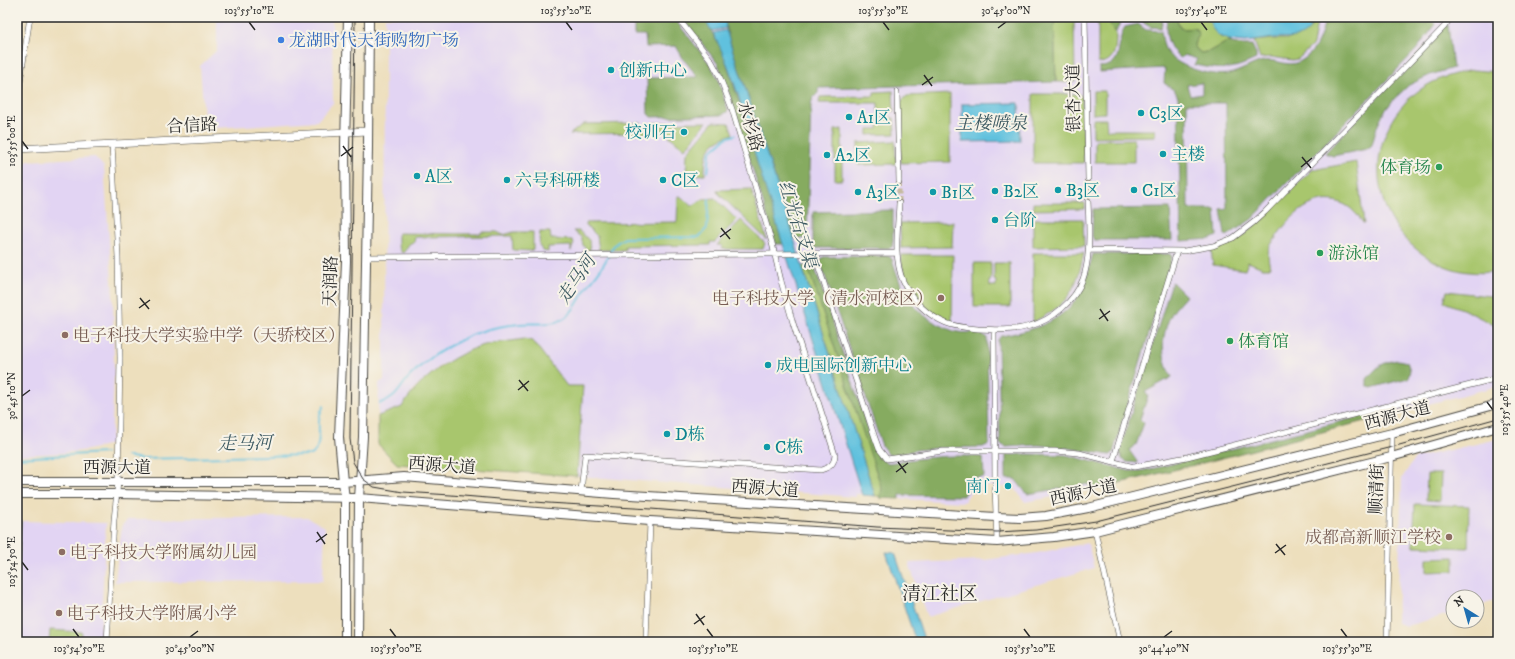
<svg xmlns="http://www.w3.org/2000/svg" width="1515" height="659" font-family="'IM FELL DW Pica','Noto Serif SC',serif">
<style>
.built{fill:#e2d4f3}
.green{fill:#a8c66d;stroke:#6a784c}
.forest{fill:#86ab60;stroke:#586b46;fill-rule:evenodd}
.water{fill:#60c1de;stroke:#467684}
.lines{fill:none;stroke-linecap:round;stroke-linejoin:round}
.stream{stroke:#60c1de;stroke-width:2}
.street-tunnel{stroke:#c6bba0;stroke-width:5;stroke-dasharray:5 2.5;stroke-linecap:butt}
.street-casing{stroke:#484641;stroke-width:6}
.secondary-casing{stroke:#484641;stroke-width:8}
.primary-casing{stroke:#484641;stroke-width:10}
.street{stroke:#fff;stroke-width:5}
.secondary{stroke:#fff;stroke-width:7}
.primary{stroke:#fff;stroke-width:8}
.tram{stroke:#2b2b2b;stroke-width:1}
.ticks{fill:none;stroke:#2b2b2b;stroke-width:1.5}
.shop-dot{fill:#3f7fe0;stroke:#f7f3e8;stroke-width:1.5}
.culture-dot{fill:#0f9aa8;stroke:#f7f3e8;stroke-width:1.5}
.leisure-dot{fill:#2e9e5b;stroke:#f7f3e8;stroke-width:1.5}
.education-dot{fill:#8d6e63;stroke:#f7f3e8;stroke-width:1.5}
.labels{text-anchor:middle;stroke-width:4;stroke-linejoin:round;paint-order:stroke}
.shop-label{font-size:17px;fill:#366cbe;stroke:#f7f3e8;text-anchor:start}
.culture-label{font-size:17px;fill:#0d838f;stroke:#f7f3e8;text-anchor:start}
.street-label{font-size:17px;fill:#2b2b2b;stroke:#f7f3e8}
.leisure-label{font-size:17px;fill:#27864d;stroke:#f7f3e8;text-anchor:start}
.education-label{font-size:17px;fill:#785e54;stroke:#f7f3e8;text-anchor:start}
.water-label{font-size:18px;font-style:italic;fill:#3b5861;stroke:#f7f3e8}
.quarter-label{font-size:19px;fill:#2b2b2b;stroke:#f7f3e8}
.neatline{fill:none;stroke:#2b2b2b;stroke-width:1.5}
.ticks-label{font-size:10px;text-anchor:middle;fill:#2b2b2b}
</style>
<rect width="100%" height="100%" fill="#f7f3e8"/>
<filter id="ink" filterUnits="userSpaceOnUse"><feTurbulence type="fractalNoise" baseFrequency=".025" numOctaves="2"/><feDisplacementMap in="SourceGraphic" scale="8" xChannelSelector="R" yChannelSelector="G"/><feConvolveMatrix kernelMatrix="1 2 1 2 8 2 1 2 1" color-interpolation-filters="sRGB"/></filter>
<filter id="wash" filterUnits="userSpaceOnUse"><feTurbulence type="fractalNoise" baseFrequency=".012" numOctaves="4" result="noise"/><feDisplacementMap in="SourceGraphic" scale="16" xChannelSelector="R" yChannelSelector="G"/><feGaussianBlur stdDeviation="0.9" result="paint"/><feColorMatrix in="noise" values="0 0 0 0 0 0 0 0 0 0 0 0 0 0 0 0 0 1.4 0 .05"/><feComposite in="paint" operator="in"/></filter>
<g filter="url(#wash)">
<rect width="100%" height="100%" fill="#eddfbd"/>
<path class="built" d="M217 17H332L333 103 317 121 215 128 204 117 200 66 217 50Z
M385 17H1498V386L1143 478 1090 490 1025 502 1014 487 974 486 964 502 880 498 878 496 856 494V497L577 476 583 387 567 386 533 341 524 339 476 347 440 366 413 390 403 407 378 416 379 383 384 380Z
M95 157 104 167 113 296 114 374 111 444 88 450 63 453 17 455V172L28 161Z
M1498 439V600L1477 606V597H1453V613L1406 626 1397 623 1402 478 1415 458Z
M307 517 325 527 323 581 115 582 122 525 129 519Z
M21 521 106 523 100 642H17V584Z
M1088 543 1094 568 927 617 909 563 985 560 1037 553Z"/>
<path class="green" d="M1054 17H1074L1075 82H1056Z
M1098 17H1112C1109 25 1112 27 1116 33 1116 47 1116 63 1098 63Z
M1176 17H1209L1220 37 1231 40 1211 51 1201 53 1196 49 1194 44 1199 35 1195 28 1184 29 1180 28Z
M1313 17H1318L1313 45 1298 59 1292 60 1271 57 1260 58 1254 41 1273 39H1287L1312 26Z
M1473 70 1498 72V271C1477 275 1455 272 1436 262 1372 230 1358 144 1412 96 1430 80 1451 74 1473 70Z
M893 91 894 111 878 112V103H819L820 97 874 96V92Z
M1093 91H1105V113L1093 114Z
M950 94V162L901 163 900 104 902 100 907 96Z
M1033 94H1079L1082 97 1084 163H1033Z
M879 118H894L895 134 868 135V129H878Z
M1093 119H1106L1107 130H1155V136L1093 137Z
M707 122 685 149 653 123Z
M713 122 729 123 733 134C709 142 705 150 705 175L686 174 687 153Z
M641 123 653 133 570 134 584 124Z
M842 129V180H835V130Z
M1134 139V162H1095V140Z
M895 141 896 164 858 165V143Z
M1356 162 1364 224C1357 215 1352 207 1341 203 1315 193 1291 215 1277 236 1275 240 1270 244 1269 249 1267 255 1269 262 1270 268H1263L1248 262 1245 270 1213 265 1211 250 1228 244 1242 237 1312 170Z
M751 189 767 240 717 192V190Z
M678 196H680L692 206 703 199 715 198 737 220 715 242H710V245L625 246V250H599L597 236 586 225V223L677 222Z
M1033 203H1085V209L1033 210Z
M1033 219H1083L1084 246 1033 247Z
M741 220 765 243 763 249H722V245H717Z
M953 222 952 247 901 248 900 223Z
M573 231H579L589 240 590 251H587L583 245 581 237Z
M481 232H497L503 235 514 232H533V249L531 251 513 250 512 236 415 237 414 242C407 243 408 248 403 253L401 252 398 246V233L481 234Z
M540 232H550L551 239 572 240 574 243 571 251V246L548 247V252L543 251 539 246Z
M1033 253H1084C1076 291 1068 305 1033 322Z
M901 255H953L952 322C946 319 938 316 932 312 913 299 902 278 901 255Z
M974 263H991V280L989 281 990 286H996V281L994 280V263H1010V307H974Z
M802 266H808L882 489 880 498 878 496H875Z
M1447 291 1498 297V327L1465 310 1444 302Z
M524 339 533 341 567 386H583L577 476 397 464 378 444V416L402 407 403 405C421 379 446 360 475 348 490 342 508 342 524 339Z
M1427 474H1441L1440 501 1426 500Z
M1415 504 1469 506 1468 548 1413 546Z
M17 521H21L17 584Z
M1454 557V571L1427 572V558Z
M50 630 82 632 81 642H49Z"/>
<path class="forest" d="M634 17H673L710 64 718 79 728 111 722 115 651 117 648 114 647 78 698 77 684 60 676 46 646 47 645 35H634Z
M681 17H707C706 27 720 44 724 55 745 118 763 181 783 244H776L727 87 718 64Z
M725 17 763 18 1054 17 1056 82 818 88V93L813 98 811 104 807 239 795 238 730 42 724 20Z
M1112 17H1129L1120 23 1116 32 1110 26Z
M1135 17H1163L1161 28 1150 27Z
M1168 17H1176L1180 28 1184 29 1195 28 1199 35 1194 44 1196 49 1201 53 1211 51 1227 42 1242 45H1252L1256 54V59C1230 71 1223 70 1194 65L1197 59 1184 55 1181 58C1168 50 1163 31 1168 17Z
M1326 17H1365L1426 23 1431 21 1436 24 1416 50 1252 219 1227 236 1225 235 1221 209 1227 208 1226 103H1187L1188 209H1215L1217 236 1211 239 1181 241 1178 97 1175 91 1164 83 1165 68 1099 72V67C1126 67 1115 41 1125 27L1138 24 1146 30 1161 31C1162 37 1163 44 1165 49 1173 66 1211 77 1228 74 1240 72 1251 64 1263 61 1279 58 1288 70 1304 59 1319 48 1321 34 1326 17ZM1202 83V94L1190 96 1187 85Z
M1448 25 1453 68 1430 75 1409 85 1394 99 1384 112 1377 127 1372 145 1367 149 1333 156 1325 153 1444 27Z
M1170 208 1172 240H1094L1092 236 1093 209Z
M893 210V241L892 247 889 248H813V212Z
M1093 254H1170L1172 257 1113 453 1110 455 1067 448 1038 445 1006 447 1000 444 998 340 1001 336C1030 331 1060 323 1077 298 1086 285 1089 268 1093 254Z
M889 256 892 259C901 288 910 310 938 324 945 327 951 331 958 332 972 334 976 329 987 338L989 444 983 447 937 448 916 450 892 456 888 454 882 446 820 261 823 257Z
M806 262H813L874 448C878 455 881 461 889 463 920 458 951 454 983 457L984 477 975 478 963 496 900 495 899 499 880 498 882 489Z
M1172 282 1186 296C1182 301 1176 307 1172 313 1161 333 1160 359 1172 377L1145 392 1148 396 1140 419 1144 423 1136 445 1129 450 1138 463 1127 462 1122 459 1120 450Z
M1398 360 1407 362 1410 370 1408 378 1371 388 1367 385V379C1377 367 1382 362 1398 360Z
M1379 412 1380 417 1199 464 1090 490 1089 484 1027 494 1015 479H1006V455L1025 454 1066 455 1129 471H1141L1160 467Z"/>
<path class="water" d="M707 17H725L726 28 712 31 707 24Z
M1209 17H1313C1310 41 1293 37 1274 38 1265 39 1255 41 1246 42 1227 41 1212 38 1209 17Z
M726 30 789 221 802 266 875 496 862 495 757 162C745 118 734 73 713 33Z
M1019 103 1020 141 962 142V104Z
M886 552 895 553 925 642H916Z"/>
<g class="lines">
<path class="stream" d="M708 172 710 152 726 138 735 135
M380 403C398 399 399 387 411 375 425 361 444 348 463 339 480 330 500 326 519 324 534 322 553 327 566 317 576 309 580 297 587 287 593 279 600 271 605 262 612 250 611 244 625 238L699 237 707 228 709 199
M126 456 142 459 310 455 313 454C325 440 313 420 324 406
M17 458 106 453"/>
</g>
</g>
<g filter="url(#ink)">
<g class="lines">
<path class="street-tunnel" d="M1088 179V201
M899 182V203"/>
<g class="street-casing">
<path id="street" d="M1085 17 1088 179
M897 92 899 182
M17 102 30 17
M899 203C898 228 893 257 903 281 912 300 927 315 946 323 956 327 967 328 978 329 995 330 1014 331 1030 326 1052 320 1075 301 1083 279 1091 257 1089 224 1088 201
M1088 250 1184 251 1213 246 1233 238 1254 222 1265 212 1444 27 1451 17
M814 253 875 438 879 449 887 459 943 451H1055L1079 453 1134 467 1187 457 1498 378
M366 257 897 253
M994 330 995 486 997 542
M1113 461 1177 251
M581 491 585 455 821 470C830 467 834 465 835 455L793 323 781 281 772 243 732 109 719 75 711 60 677 17
M1095 531 1120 642
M107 642 114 520 118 482 120 358 118 257 112 144
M646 642 650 521
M1387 642 1392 433"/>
</g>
<g class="secondary-casing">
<path id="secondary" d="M17 149 368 131"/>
</g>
<g class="primary-casing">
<path id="primary" d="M17 482H343L404 477 614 494 996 517 1020 518 1046 516 1088 508 1392 433 1498 404
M17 494H116L359 498 650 521 997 542 1054 537 1095 531 1391 457 1498 427
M345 642V498L343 482 339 437 346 261 345 146 348 17
M358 642 359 498 363 437 368 147 369 17"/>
</g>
<use href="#street" class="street"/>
<use href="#secondary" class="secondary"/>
<use href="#primary" class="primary"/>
<path class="tram" d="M355 17 350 439 353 462 363 479 374 487 403 492 451 495 548 503 651 509 877 527 997 532 1036 530 1096 521 1392 447 1498 418"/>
</g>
</g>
<path class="ticks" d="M249 22 255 30M566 22 572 30M883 22 889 30M1201 22 1207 30M998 28 1006 22M924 75 932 86M922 85 933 77M22 141 28 149M343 146 351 157M341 156 353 147M1302 157 1311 168M1301 167 1312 158M721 228 730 239M720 237 731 229M140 298 149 309M139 308 150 300M1100 309 1108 321M1099 319 1110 311M519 380 528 391M518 390 529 381M22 396 30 390M1487 402 1493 410M898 462 906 473M896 472 908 463M317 532 325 544M316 542 327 534M1276 544 1285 555M1275 553 1286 545M22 562 28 570M696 614 704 625M694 624 705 616M73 629 79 637M390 629 396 637M707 629 713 637M1024 629 1030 637M1341 629 1347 637M190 637 198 631M1164 637 1172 631"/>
<circle class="shop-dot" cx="281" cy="40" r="4"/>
<g class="culture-dot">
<circle cx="611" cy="70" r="4"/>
<circle cx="1141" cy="113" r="4"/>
<circle cx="849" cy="117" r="4"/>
<circle cx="684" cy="132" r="4"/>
<circle cx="1163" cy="154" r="4"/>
<circle cx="827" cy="155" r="4"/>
<circle cx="417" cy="176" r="4"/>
<circle cx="507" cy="180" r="4"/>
<circle cx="663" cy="180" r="4"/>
<circle cx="1058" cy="190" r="4"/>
<circle cx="1134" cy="190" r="4"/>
<circle cx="995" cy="191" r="4"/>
<circle cx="858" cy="192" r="4"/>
<circle cx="933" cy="192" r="4"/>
<circle cx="995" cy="220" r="4"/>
<circle cx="768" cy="365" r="4"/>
<circle cx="667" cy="434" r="4"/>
<circle cx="767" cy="447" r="4"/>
<circle cx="1008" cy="486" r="4"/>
</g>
<g class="leisure-dot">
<circle cx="1439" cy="167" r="4"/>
<circle cx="1320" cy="253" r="4"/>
<circle cx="1230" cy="341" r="4"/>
</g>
<g class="education-dot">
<circle cx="941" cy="298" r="4"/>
<circle cx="65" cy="335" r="4"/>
<circle cx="1449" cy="537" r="4"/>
<circle cx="62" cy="552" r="4"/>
<circle cx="59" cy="613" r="4"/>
</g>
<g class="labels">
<g class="shop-label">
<text x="289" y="46">龙湖时代天街购物广场</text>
</g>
<g class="culture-label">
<text x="619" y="76">创新中心</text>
<text x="1149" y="119">C3区</text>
<text x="857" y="123">A1区</text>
<text x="676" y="138" text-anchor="end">校训石</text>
<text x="1171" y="160">主楼</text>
<text x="835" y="161">A2区</text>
<text x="425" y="182">A区</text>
<text x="515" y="186">六号科研楼</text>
<text x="671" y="186">C区</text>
<text x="1066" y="196">B3区</text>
<text x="1142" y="196">C1区</text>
<text x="1003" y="197">B2区</text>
<text x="866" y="198">A3区</text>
<text x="941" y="198">B1区</text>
<text x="1003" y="226">台阶</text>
<text x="776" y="371">成电国际创新中心</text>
<text x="675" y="440">D栋</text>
<text x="775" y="453">C栋</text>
<text x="1000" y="492" text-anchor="end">南门</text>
</g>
<g class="street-label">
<text transform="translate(1073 98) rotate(-91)" y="6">银杏大道</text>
<text transform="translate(192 125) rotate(-3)" y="6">合信路</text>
<text transform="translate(751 126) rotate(73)" y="6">水杉路</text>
<text transform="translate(330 281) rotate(-88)" y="6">天润路</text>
<text transform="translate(1397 415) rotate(-15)" y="6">西源大道</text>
<text transform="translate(442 465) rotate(4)" y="6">西源大道</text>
<text x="117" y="473">西源大道</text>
<text transform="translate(765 488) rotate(4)" y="6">西源大道</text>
<text transform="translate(1376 489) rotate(-88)" y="6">顺清街</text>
<text transform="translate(1083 492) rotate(-12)" y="6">西源大道</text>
</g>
<g class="leisure-label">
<text x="1431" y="173" text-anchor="end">体育场</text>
<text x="1328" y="259">游泳馆</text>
<text x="1238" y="347">体育馆</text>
</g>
<g class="education-label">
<text x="933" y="304" text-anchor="end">电子科技大学（清水河校区）</text>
<text x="73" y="341">电子科技大学实验中学（天骄校区）</text>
<text x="1441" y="543" text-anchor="end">成都高新顺江学校</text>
<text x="70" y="558">电子科技大学附属幼儿园</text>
<text x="67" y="619">电子科技大学附属小学</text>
</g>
<g class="water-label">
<text x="991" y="129">主楼喷泉</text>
<text transform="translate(798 224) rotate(73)" y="6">红光右支渠</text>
<text transform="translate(576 279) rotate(-56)" y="6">走马河</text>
<text transform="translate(245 443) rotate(-1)" y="6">走马河</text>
</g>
<g class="quarter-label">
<text x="940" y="600">清江社区</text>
</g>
</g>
<rect width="1515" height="659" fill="none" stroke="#f7f3e8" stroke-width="44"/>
<g transform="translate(1465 609) rotate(323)"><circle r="19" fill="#f7f3e8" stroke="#a5a39c"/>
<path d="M0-3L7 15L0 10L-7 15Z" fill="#1f6fb2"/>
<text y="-6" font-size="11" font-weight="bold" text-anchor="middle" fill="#2b2b2b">N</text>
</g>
<rect x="22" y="22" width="1471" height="615" class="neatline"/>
<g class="ticks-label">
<text x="249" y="14">103°55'10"E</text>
<text x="566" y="14">103°55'20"E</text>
<text x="883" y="14">103°55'30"E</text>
<text x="1006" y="14">30°45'00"N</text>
<text x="1201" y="14">103°55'40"E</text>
<text transform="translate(11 141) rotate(-90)" y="4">103°55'00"E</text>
<text transform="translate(11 396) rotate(-90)" y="4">30°45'10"N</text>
<text transform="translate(1504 410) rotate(-90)" y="4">103°55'40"E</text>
<text transform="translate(11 562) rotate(-90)" y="4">103°54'50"E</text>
<text x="79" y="652">103°54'50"E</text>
<text x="190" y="652">30°45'00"N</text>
<text x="396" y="652">103°55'00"E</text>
<text x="713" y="652">103°55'10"E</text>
<text x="1030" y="652">103°55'20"E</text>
<text x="1164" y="652">30°44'40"N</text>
<text x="1347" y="652">103°55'30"E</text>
</g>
</svg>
